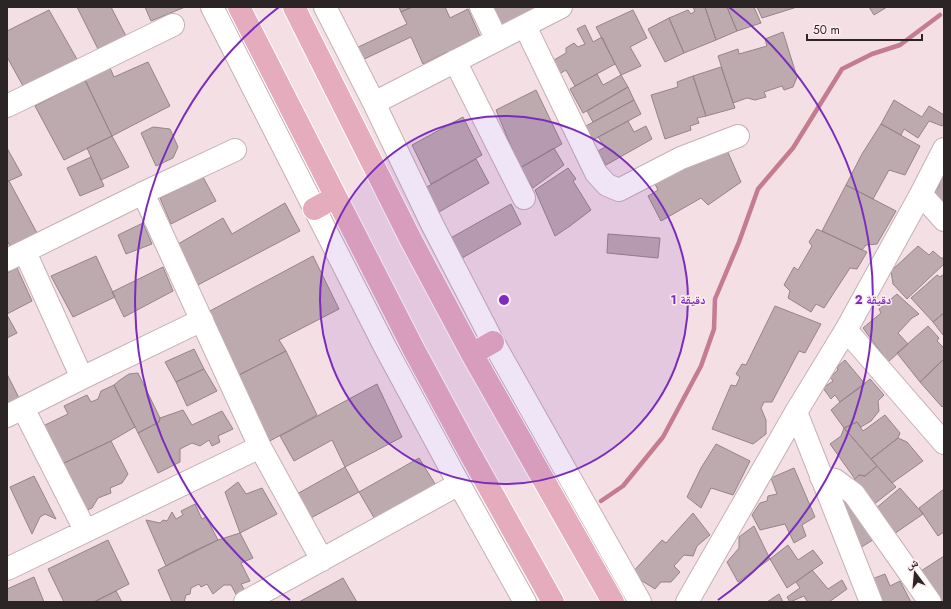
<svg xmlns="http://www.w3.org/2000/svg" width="951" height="609" font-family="Jost,'Noto Naskh Arabic',sans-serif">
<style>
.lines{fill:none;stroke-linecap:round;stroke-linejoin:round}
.stream{stroke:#c57c91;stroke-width:4.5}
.building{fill:#bdaaaf;stroke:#968489}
.minor-casing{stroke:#c4b1b6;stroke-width:24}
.major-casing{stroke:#fff;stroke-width:24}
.minor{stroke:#fff;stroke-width:22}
.major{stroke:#e5acbe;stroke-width:22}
.ring{fill:none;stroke:#7b2cbf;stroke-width:2}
.centre{fill:#7b2cbf;stroke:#feeef2;stroke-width:2}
.ring-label{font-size:12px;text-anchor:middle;font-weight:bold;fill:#7b2cbf;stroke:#feeef2;stroke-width:3;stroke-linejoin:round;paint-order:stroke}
</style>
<rect width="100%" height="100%" fill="#f3dfe4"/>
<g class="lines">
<path class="stream" d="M601 501 623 486 663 437 701 366 714 329 715 299 739 242 758 189 793 148 842 69 872 54 900 45 940 15"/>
</g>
<path class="building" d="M77 7H111L126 36 98 49Z
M145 7H185L151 21Z
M399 7H412L401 12Z
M412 7H445L450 18 468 9 480 36 423 64 411 37 360 61 354 49 407 24 401 12Z
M491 7H550L503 30Z
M693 7H705L716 40 684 53 669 18 688 10 691 14 695 11Z
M705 7H727L737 31 716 40Z
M727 7H754L761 23 737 31Z
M757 7H797L762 18Z
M869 7H887L874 15Z
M49 10 78 61 23 86 7 57V31Z
M633 10 647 38 630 47 641 66 621 75 596 27Z
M669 18 684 53 665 62 648 29Z
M585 25 593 42 602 37 615 64 575 86 566 70 559 74 554 60 566 53V48L574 43 578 47 585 44 577 29Z
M783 32 797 77 793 87 784 90 782 86 764 92 766 97 755 100 747 98 733 103 718 56 738 49 739 54 767 46 765 39Z
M148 62 170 106 112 136 85 80 110 68 114 77Z
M721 67 735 108 706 116 693 76Z
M597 74 603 85 621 75 628 87 583 113 570 89Z
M693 76 706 116 697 118 699 123 690 126 691 130 665 139 651 95 678 87 677 82Z
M85 80 112 136 64 160 35 106Z
M628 87 634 100 593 122 587 111Z
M536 90 562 144 520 168 496 110Z
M634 100 641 114 593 140 584 127Z
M894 100 922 117 929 106 944 115V124L942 126 929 121 918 138 904 129 901 135 881 124Z
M463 117 482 155 431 184 412 145Z
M628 121 634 132 646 126 652 139 606 165 598 151 605 147 598 137Z
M881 124 920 146 905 175 889 170 873 199 846 185 862 154Z
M153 127 170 129 178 147 173 158 156 166 141 133Z
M112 136 129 167 101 180 87 148Z
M7 148 22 175 9 181 7 179Z
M554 148 564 165 533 188 520 168Z
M726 148 741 182 708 205 701 198 661 221 648 196 658 190 655 184 688 165Z
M91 157 104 186 80 196 67 168Z
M476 159 489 183 432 216 418 192Z
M568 168 576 179 573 181 591 210 570 226 555 236 535 190Z
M944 175V207L935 196V191L939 187V181Z
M203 177 216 201 171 224 160 198Z
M9 181 37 233 11 248 7 240V182Z
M846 185 896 211 877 244 866 245 862 250 822 231Z
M285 203 300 231 196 286 178 244 223 218 232 234Z
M511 204 521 224 457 261 447 240Z
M143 223 152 244 126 254 118 235Z
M817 229 867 252 857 269 850 268 824 308 816 304 811 312 788 298 790 291 784 285 794 267 798 270 812 246 809 242Z
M608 234 660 238 658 258 607 253Z
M918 246 929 255 933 251 941 258H944V264L907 299 893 284 891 271Z
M96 256 115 297 73 317 51 276Z
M313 256 339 309 279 340 286 351 237 376 208 312Z
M163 267 173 291 124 317 112 292Z
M17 268 32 301 7 314V273Z
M944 274V313L933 322 911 298 937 275 940 277Z
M897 294 919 314 912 318 898 333 908 344 888 362 863 328 881 313 879 309Z
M775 306 821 324 805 353 799 351 772 402H764L761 408 766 420V434L753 444 712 429 731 385 736 386 740 377 736 374 742 364 746 365Z
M944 313V335H943L933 322Z
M7 315 17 333 7 338Z
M928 326 939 338 937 341 944 348V359L920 382 897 353Z
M194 349 204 369 176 382 165 362Z
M286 351 317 415 268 442 237 376Z
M944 359V405L942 407 920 382Z
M845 360 865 384 840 402 835 395 831 399 823 388 833 381 830 377 838 370 837 367Z
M204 369 217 391 187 406 176 382Z
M138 373 160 418 159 422 138 433 114 385 120 380 129 374Z
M7 374 20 400 7 406Z
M870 379 884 395 878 401 879 411 871 421 861 427 857 422 844 428 831 410 840 402Z
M377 384 402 437 345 467 332 440 294 461 280 436Z
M114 385 135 427 111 441 62 464 43 426 68 414 64 406 87 395 91 402 98 399 101 391Z
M183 410 192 425 222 411 233 429 218 436 220 442 212 446 209 440 200 446 192 443 180 449V462L158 473 138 433 159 422 160 418Z
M885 415 900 433 898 438 871 459 844 428 857 422 863 431Z
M844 428 877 466 865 476 859 475 855 479 830 444 841 436Z
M898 438 907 442 923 461 892 483 871 459Z
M111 441 128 474 122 483 110 488 111 493 98 498 92 508 85 511 62 464Z
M716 444 750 461 733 495 711 488 701 508 687 497 701 468Z
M419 458 442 495 380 528 359 492Z
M877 466 896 487 873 505 853 481 859 475 865 476Z
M345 467 359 492 309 519 297 494Z
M794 468 815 517 802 525 806 536 794 543 785 524 760 530 752 515 760 503 767 501 768 496 777 494 771 478Z
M34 476 56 519 45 514 40 517 32 534 10 487Z
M238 482 246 494 262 488 277 514 240 533 225 492Z
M900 488 923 514 894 534 875 509Z
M944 489V532L938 536 919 508Z
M848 501 876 538 860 548 841 506Z
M195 504 202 519 206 517 218 540 166 566 146 520 160 523 163 520 167 521 172 512 176 519 183 515 181 511Z
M693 513 710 535 697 546 693 556 684 555 674 566 680 572 671 582H661L655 589 631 574 662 540 666 543Z
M754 526 770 559 738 582 727 562 739 548V537Z
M240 533 253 558 241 563 250 581 241 584 245 591 238 598 231 585H224L213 594 207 584 201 587 199 584 191 588 190 594 186 595 184 602H172L158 570 192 552 218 540Z
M108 540 129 584 94 602H64L48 569Z
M788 545 798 560 813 550 823 563 787 588 770 559Z
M944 556V602H939L918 573Z
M812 570 828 589 842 580 847 589 829 602H806L807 601 804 596 790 602 787 597 800 588 796 582Z
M885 574 890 586 900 581 911 602H881L872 579Z
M34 577 44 602H7V589Z
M343 578 357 602H299Z
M116 591 122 602H94Z
M779 594 783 602H767Z"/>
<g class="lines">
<g class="minor-casing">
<path id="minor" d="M212 7 385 347 459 484 525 602
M325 7 374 103 432 224 493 342 640 602
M481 7 497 40
M525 26 596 173 607 185 619 190 681 158 738 136
M455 61 524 198
M374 103 561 7
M7 106 173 25
M143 193 260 447 322 560
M921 194 944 220
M25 252 82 378
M7 260 143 193 235 150
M846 330 944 443
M23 408 85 530
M796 412 871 602
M7 416 82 378 202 320
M821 477 835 480 854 494 930 602
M7 569 260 447
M245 602 459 484
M687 602 796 412 846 330 921 194 944 149"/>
</g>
<g class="major-casing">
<path id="major" d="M239 7 414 350 468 450 553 602
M294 7 411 240 472 354 613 602
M314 209 336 197
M472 354 493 342"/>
</g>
<use href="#minor" class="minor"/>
<use href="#major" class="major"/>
</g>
<circle cx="504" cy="300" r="184" fill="#7b2cbf" fill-opacity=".12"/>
<g class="ring">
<circle cx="504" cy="300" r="184"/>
<path d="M290 600A369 369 0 0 1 279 7M729 7A369 369 0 0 1 718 600"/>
</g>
<circle cx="504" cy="300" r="6" class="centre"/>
<g class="ring-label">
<text x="688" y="304">1 دقيقة</text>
<text x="873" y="304">2 دقيقة</text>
</g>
<rect width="951" height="609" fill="none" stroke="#2c2526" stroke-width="16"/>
<g transform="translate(915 573) rotate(344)" stroke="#feeef2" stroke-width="3" paint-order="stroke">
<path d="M0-3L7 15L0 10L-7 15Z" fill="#2c2526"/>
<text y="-6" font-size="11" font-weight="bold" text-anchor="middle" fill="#2c2526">ش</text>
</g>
<path d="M807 34v6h115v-6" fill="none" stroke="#2c2526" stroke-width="2"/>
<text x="813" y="34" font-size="12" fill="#2c2526" stroke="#feeef2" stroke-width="3" paint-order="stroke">50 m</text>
</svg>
